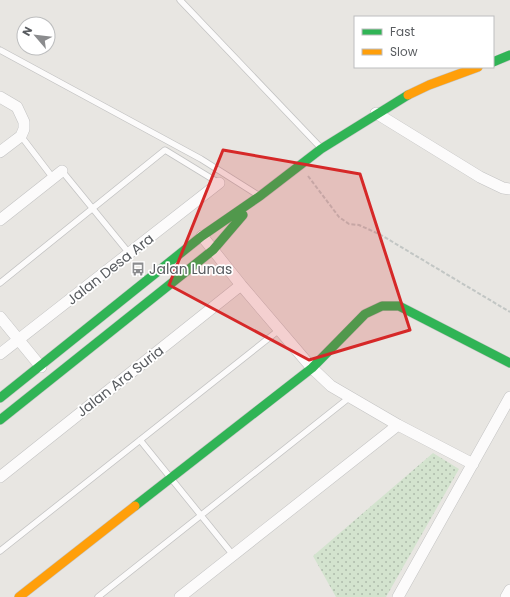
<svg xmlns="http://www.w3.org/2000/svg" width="510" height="597" font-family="Poppins,sans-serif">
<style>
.park{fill:url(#park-dots)}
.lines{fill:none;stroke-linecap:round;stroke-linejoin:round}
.lane-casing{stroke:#c3c3c3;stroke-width:7}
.street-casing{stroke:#c3c3c3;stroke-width:12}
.fast-casing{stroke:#c4c4c4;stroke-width:10}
.slow-casing{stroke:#c4c4c4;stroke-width:10}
.path{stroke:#c2c6c4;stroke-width:2;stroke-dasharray:4 2;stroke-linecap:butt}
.lane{stroke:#fcfbfb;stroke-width:5.5}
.street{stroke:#fcfbfb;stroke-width:11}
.fast{stroke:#30b455;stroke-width:9}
.slow{stroke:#ff9f0a;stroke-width:9}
.marked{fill:#d62828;fill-opacity:0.2;stroke:#d62828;stroke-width:3;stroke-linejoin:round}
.labels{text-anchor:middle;stroke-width:3.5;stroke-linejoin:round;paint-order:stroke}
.street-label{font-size:14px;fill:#595c60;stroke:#fff}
.poi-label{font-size:14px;fill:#595c60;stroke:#fff;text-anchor:start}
</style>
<defs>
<pattern id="park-dots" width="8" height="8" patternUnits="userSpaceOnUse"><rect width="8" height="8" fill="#d3e3ce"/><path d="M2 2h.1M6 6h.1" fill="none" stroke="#aebbab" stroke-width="1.8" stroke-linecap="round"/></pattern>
</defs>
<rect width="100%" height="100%" fill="#e8e6e2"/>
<path class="park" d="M433 453 459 469 386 597H336L313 556Z"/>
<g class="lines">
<g class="lane-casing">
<path id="lane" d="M180 0 321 148
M0 50 201 159 258 195
M21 136 53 178
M62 171 129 253
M0 283 165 150 219 183
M140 440 233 555
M0 551 279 330
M98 597 350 397"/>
</g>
<g class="street-casing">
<path id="street" d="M0 97 17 107 24 122V129L21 136 0 152
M376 113 480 177 503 188 510 189
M0 220 62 171
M202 236 241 285 312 368 331 386 398 425 473 464
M0 317 41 367
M0 354 219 183
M0 477 241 285
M180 597 398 425
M398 597 510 397
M506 597 510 590"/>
</g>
<g class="fast-casing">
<path id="fast" d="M493 62 510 55
M0 398 202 236 260 196 321 149 408 95
M0 420 213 250 243 215
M135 506 312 368 365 314 382 306H399L510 363"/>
</g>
<g class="slow-casing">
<path id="slow" d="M408 95 429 85 478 67
M19 597 135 506"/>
</g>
<path class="path" d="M308 176 339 217 349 224 359 225 381 235 510 312"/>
<use href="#lane" class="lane"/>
<use href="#street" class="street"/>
<use href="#fast" class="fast"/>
<use href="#slow" class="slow"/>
</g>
<path class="marked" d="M223 150 360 174 410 330 309 360 169 285Z"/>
<defs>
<g id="bus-bare" transform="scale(1.08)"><path d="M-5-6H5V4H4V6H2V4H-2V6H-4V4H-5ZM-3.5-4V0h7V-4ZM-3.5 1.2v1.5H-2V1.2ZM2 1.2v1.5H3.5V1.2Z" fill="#8b8c8e" stroke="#fff" stroke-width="2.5" paint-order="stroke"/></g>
</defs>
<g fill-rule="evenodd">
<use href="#bus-bare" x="138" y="269"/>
</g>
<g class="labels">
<g class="street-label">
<text transform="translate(110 269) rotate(-38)" y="5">Jalan Desa Ara</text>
<text transform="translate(120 381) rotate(-38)" y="5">Jalan Ara Suria</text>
</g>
<g class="poi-label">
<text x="149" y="274">Jalan Lunas</text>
</g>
</g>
<rect x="354" y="16" width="140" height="52" fill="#ffffff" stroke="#bdbebf"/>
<rect x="362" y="29" width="20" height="6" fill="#30b455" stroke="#bdbebf"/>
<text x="390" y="36" font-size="12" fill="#595c60">Fast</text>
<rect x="362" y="49" width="20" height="6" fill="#ff9f0a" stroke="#bdbebf"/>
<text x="390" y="56" font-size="12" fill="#595c60">Slow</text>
<g transform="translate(36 36) rotate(298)"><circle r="19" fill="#ffffff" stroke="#bdbebf"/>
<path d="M0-3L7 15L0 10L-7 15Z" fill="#8b8c8e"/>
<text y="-6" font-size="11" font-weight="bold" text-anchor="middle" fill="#595c60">N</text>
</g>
</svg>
